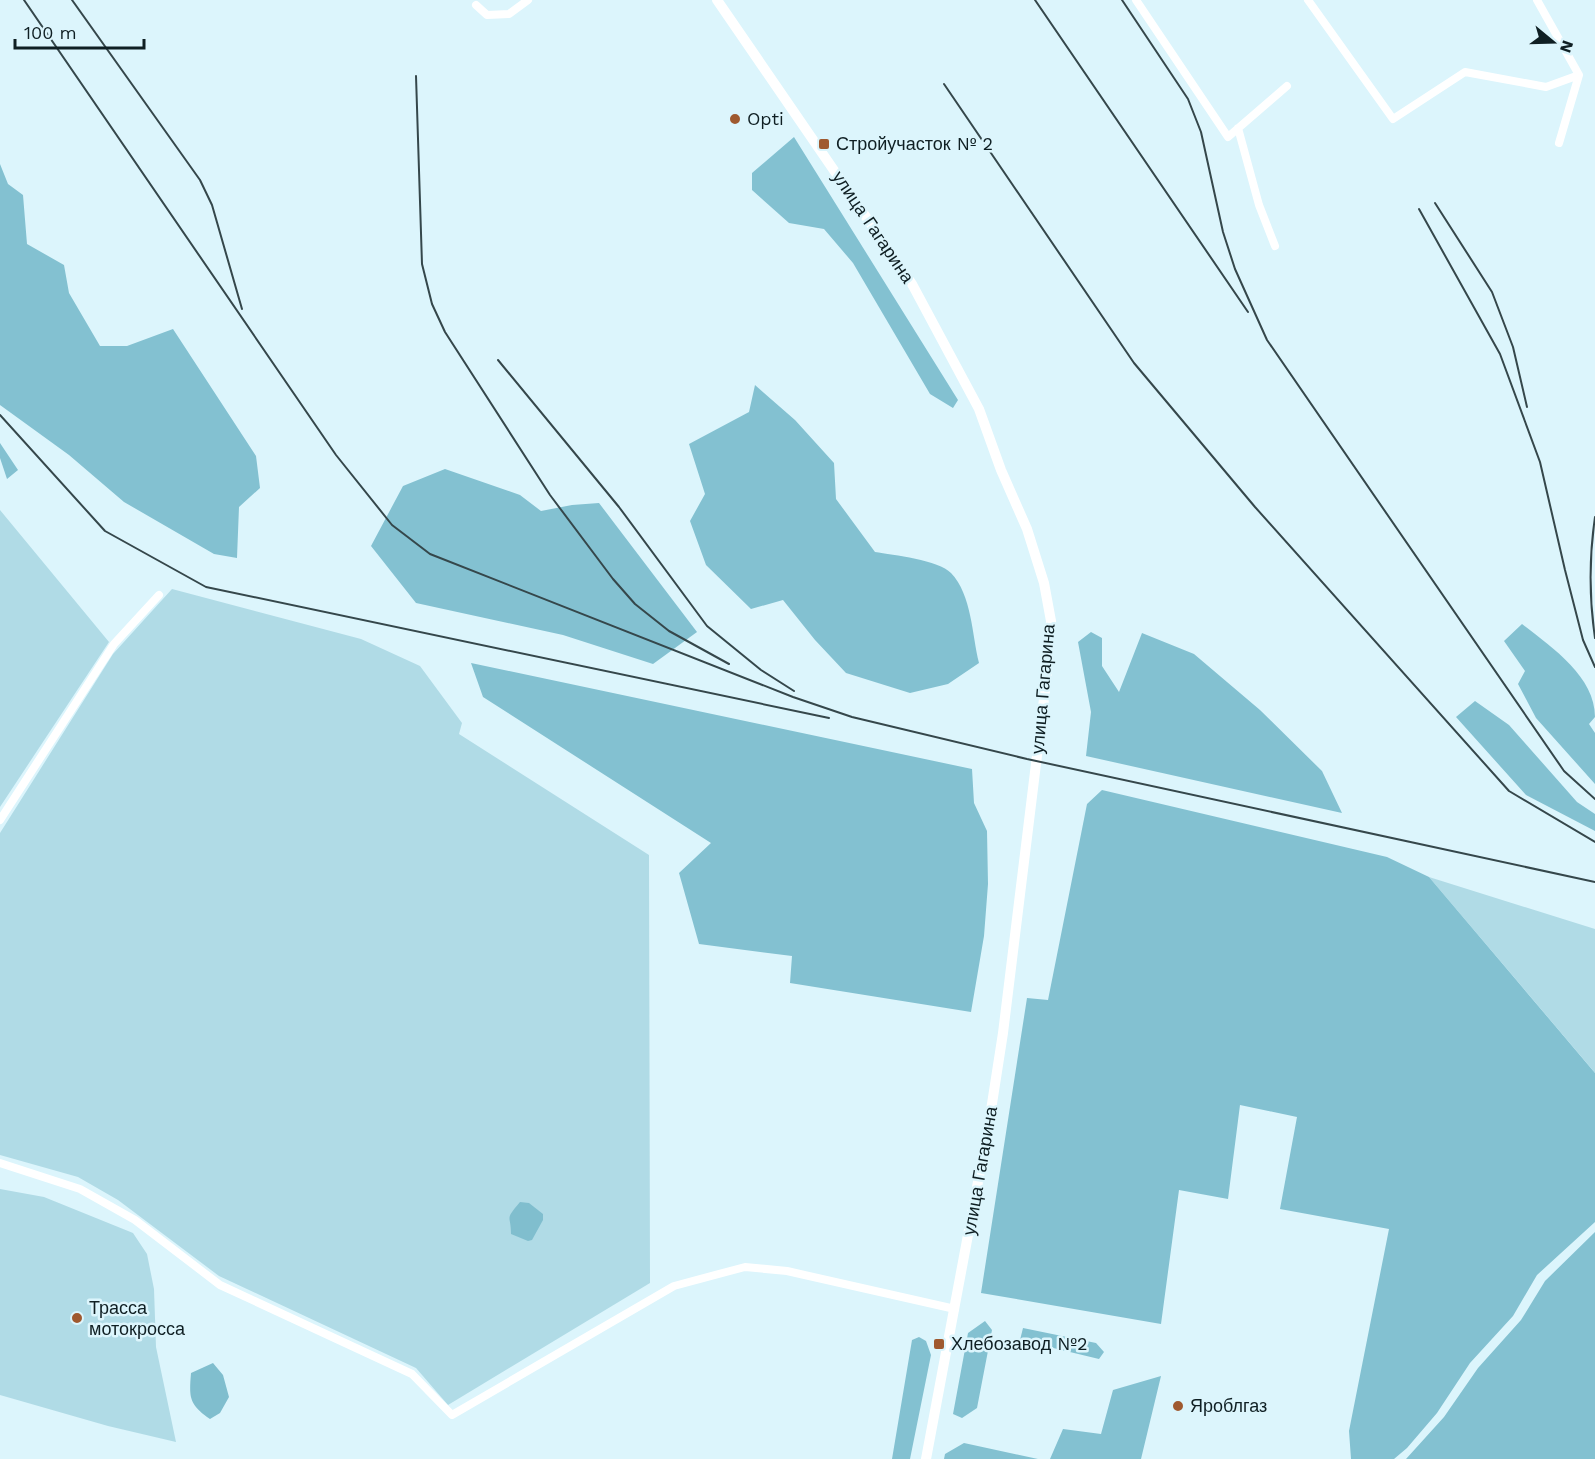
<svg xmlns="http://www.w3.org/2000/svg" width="1595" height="1459" font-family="'Work Sans',sans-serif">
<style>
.green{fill:#b0dbe6}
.forest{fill:#83c1d1}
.water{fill:#80bece}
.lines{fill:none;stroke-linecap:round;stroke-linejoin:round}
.street{stroke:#fff;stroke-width:8}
.secondary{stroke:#fff;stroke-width:10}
.rail{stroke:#35474b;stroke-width:2}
.poi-dot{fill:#9f592f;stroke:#dcf5fc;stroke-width:2}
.labels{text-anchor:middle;stroke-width:5;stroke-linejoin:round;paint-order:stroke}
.poi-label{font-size:18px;fill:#0f1f23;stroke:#dcf5fc;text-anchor:start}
.street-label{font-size:18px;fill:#0f1f23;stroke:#dcf5fc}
</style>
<rect width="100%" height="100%" fill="#dcf5fc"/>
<path class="green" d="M0 510 109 642 0 807Z
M172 589 361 639 420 666 462 723 459 734 649 855 650 1283 448 1405 416 1368 219 1276 118 1200 78 1177 0 1155V833L113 654Z
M1429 877 1595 929V1073L1591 1068Z
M0 1189 44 1197 133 1233 147 1254 154 1289 156 1347 176 1442 108 1426 0 1395Z"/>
<path class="forest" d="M794 137 958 400 953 408 930 394 853 263 824 229 789 223 752 190V173Z
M0 164 8 184 23 195 27 244 64 265 69 293 100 346H127L173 329 256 456 260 488 239 507 237 558 214 554 124 502 69 455 0 405Z
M755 385 795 420 834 463 836 499 875 552C893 555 939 560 951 573 972 595 972 635 979 663L948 684 910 693 846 673 815 640 783 600 751 609 706 565 690 521 705 494 689 444 749 412Z
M0 443 18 470 7 479 0 458Z
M445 469 520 495 541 511 572 505 599 503 697 632 653 664 563 635 416 603 371 546 403 486Z
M1522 624C1551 647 1595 676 1595 717L1589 724 1595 733V784L1536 718 1518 684 1525 671 1504 641Z
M1091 632 1102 638V666L1119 692 1142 633 1194 654 1260 710 1322 771 1342 813 1086 756 1091 712 1078 642Z
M471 663 972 769 974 803 987 831 988 884 984 936 971 1012 790 983 792 956 699 944 679 873 711 843 483 697Z
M1475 701 1509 725 1577 802 1595 814V831L1526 795 1456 717Z
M1102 790 1387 857 1429 877 1595 1073V1222L1537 1275 1513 1316 1470 1363 1437 1413 1407 1448 1394 1459H1351L1349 1431 1389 1229 1280 1209 1297 1117 1240 1105 1228 1199 1179 1190 1161 1324 981 1293 1027 998 1048 1000 1087 804Z
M1595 1232V1459H1406L1444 1417 1478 1368 1521 1320 1545 1281Z
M985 1321 992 1330 977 1408 962 1418 953 1414 968 1333Z
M1023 1328 1096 1343 1104 1352 1099 1359 1020 1340Z
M919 1337 926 1341 931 1355 910 1459H892L912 1340Z
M1161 1376 1141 1459H1050L1063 1429 1101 1434 1113 1390Z
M964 1443 1038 1459H944L945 1454Z"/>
<path class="water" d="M520 1202 529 1203 543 1214V1220L532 1240 528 1241 511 1234C511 1214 504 1221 520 1202Z
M213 1363 223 1375 229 1397 220 1413 210 1419C189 1404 189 1398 191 1373Z"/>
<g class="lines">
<path class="street" d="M1136 0 1228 137 1287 86
M1308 0 1393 119 1465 72 1546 87 1579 75
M1537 0 1579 75 1559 143
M476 5 487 15 509 14 528 0
M1238 128 1259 205 1275 246
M0 820 114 644 159 595
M0 1163 80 1189 135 1220 220 1285 412 1374 452 1415 674 1286 745 1267 787 1271 955 1309"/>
<path class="secondary" d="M717 0 912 284 979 409 1001 470 1027 529 1044 583 1051 621 1048 666 1003 1033 989 1123 926 1459"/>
<path class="rail" d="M24 0 336 455 392 525 430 554 793 697 852 717 1027 759 1595 882
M72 0 200 180 212 205 242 309
M1035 0 1248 312
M1122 0 1188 99 1201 132 1223 232 1235 269 1267 340 1564 771 1595 799
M416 76 422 264 432 304 445 332 550 495 613 579 635 604 669 631 729 664
M944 84 1134 363 1255 507 1509 791 1595 842
M1435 203 1492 292 1513 347 1527 407
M1419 209 1500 354 1540 462 1565 570 1583 640 1595 667
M498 360 619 507 707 626 761 670 794 691
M0 415 105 531 206 587 829 718
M1595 517C1589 558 1589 597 1595 638"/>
</g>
<g class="poi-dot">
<circle cx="735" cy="119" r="6"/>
<rect x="818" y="138" width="12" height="12" rx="3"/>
<circle cx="77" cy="1318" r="6"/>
<rect x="933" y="1338" width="12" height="12" rx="3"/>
<circle cx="1178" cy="1406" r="6"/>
</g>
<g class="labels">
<g class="poi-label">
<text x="747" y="125">Opti</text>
<text x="836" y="150">Стройучасток № 2</text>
<text x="89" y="1314">Трасса<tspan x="89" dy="21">мотокросса</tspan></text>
<text x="951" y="1350">Хлебозавод №2</text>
<text x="1190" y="1412">Яроблгаз</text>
</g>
<g class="street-label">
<text transform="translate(873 227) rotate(56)" y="6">улица Гагарина</text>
<text transform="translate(1043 689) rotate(-85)" y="6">улица Гагарина</text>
<text transform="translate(980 1171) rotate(-80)" y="6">улица Гагарина</text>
</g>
</g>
<g transform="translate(1553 42) rotate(109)" stroke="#dcf5fc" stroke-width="4.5" paint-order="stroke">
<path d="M0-4.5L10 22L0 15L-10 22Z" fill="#0f1f23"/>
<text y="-9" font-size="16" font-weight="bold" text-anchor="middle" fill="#0f1f23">N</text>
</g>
<path d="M15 39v9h129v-9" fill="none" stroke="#0f1f23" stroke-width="3"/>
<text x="24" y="39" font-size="18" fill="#0f1f23" stroke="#dcf5fc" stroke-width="4.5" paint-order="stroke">100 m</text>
</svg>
